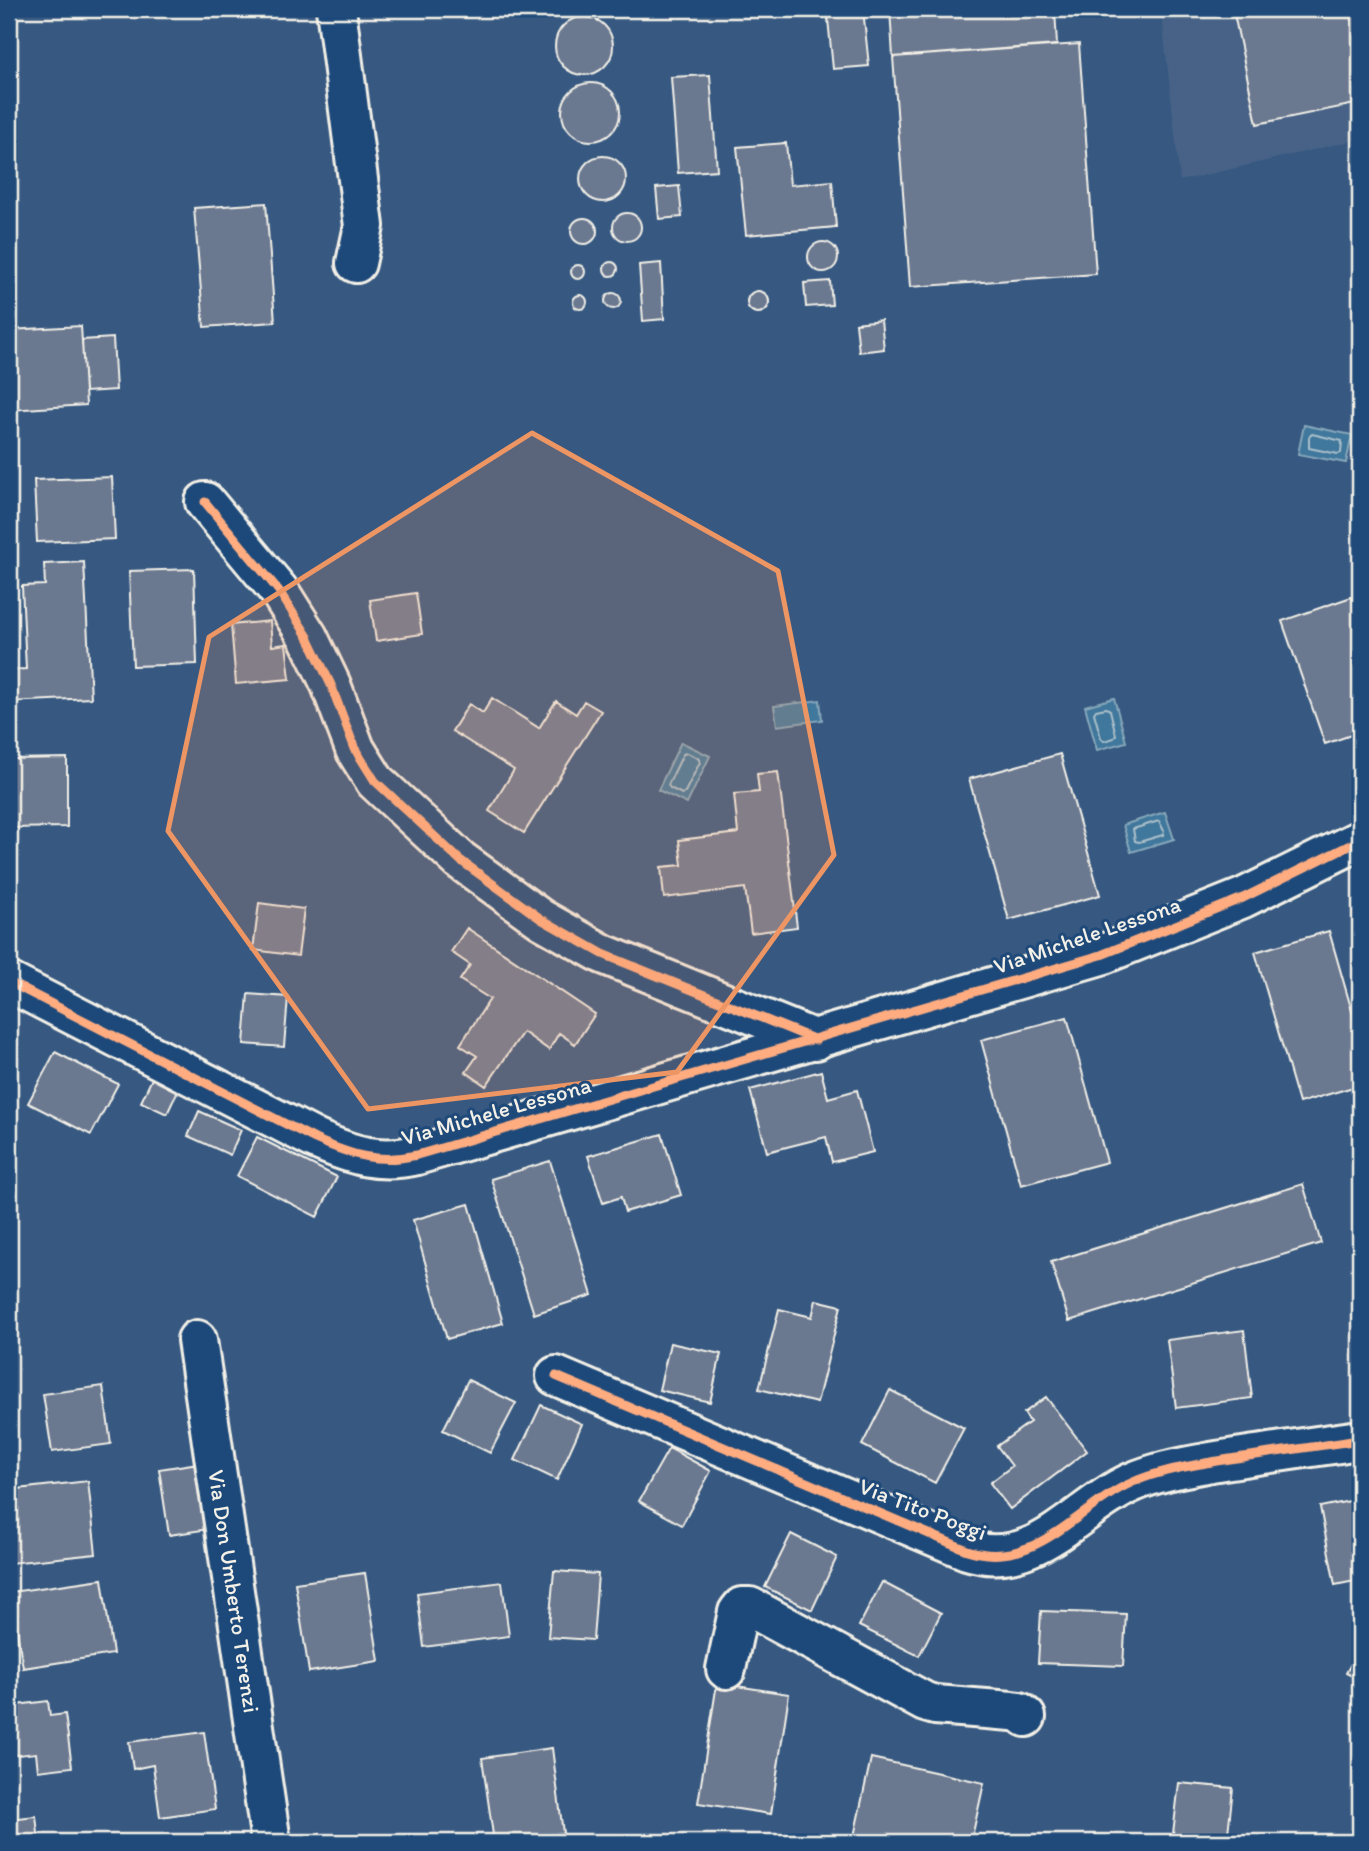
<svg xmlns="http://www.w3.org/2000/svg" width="1369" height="1851" font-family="Itim,sans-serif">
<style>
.built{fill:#466286}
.water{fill:#40779c;stroke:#88a8ba;stroke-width:2}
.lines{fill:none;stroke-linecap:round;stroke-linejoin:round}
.shore{stroke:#acc0ca;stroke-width:2}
.building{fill:#6b7890;stroke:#f4f1e8;stroke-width:2}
.minor-casing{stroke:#f4f1e8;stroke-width:44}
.minor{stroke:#1f4a7a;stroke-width:38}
.cycleway-casing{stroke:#1f4a7a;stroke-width:13}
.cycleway{stroke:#ffac80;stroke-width:9}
.marked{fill:#ed9664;fill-opacity:0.2;stroke:#ed9664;stroke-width:5;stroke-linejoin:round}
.labels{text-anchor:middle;stroke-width:6;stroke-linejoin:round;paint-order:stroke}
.street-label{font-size:23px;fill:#f4f1e8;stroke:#1f4a7a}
</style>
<rect width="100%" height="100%" fill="#365881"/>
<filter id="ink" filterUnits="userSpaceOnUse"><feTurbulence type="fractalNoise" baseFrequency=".0143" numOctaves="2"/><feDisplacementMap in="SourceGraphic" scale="14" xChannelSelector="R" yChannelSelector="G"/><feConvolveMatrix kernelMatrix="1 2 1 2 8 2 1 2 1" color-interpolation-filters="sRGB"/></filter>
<g filter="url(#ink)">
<path class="built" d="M1161 9H1360V139L1180 181Z"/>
<path class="water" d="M1304 425 1352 435 1346 463 1298 454Z
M1114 698 1126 742 1097 750 1085 706Z
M820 700 822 720 777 726 774 706Z
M681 742 710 756 687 804 658 790Z
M1165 812 1174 839 1131 852 1123 825Z"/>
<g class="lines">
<path class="shore" d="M1312 434 1342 441 1341 453 1338 454 1309 448V437Z
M1106 708 1110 710 1116 735 1114 738 1104 741 1101 738 1094 713 1096 710Z
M687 753 698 758 700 762 685 792 682 794 670 788 668 785 683 754Z
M1159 821 1164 831 1163 835 1139 842 1135 841 1133 829Z"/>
</g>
<path class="building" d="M827 9H863L869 66 833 69Z
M890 9H1055L1057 45 893 57Z
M1233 9H1360V103L1257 124Z
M555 46a29 29 0 1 1 58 0a29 29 0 1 1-58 0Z
M1079 44 1096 274 910 287 893 57Z
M710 75 717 170 678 173 671 77Z
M562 112a29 29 0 1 1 58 0a29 29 0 1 1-58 0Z
M786 143 790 185 832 181 836 227 746 235 737 147Z
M580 179a23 23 0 1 1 46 0a23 23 0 1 1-46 0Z
M679 186 682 217 659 219 656 188Z
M266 203 275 322 204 327 194 208Z
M613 227a14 14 0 1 1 28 0a14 14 0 1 1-28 0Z
M571 231a13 13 0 1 1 26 0a13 13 0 1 1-26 0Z
M808 257a15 15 0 1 1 30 0a15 15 0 1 1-30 0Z
M604 269a7 7 0 1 1 14 0a7 7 0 1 1-14 0Z
M661 263 664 319 643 321 639 265Z
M571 272a7 7 0 1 1 14 0a7 7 0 1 1-14 0Z
M830 281 832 305 806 307 804 283Z
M747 302a11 11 0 1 1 22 0a11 11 0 1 1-22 0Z
M605 301a8 8 0 1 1 16 0a8 8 0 1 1-16 0Z
M573 302a7 7 0 1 1 14 0a7 7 0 1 1-14 0Z
M881 320 884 349 859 352 856 323Z
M81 326 86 405 9 410V330Z
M113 338 116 390 85 392 82 340Z
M112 477 115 539 37 542 34 480Z
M84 562 91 698 9 702V670L26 669 22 586 45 585 44 564Z
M194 569 197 664 133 666 129 571Z
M416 593 422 634 376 641 370 600Z
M1360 594V732L1325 744 1282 621Z
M270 621 272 646 286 644 290 679 236 684 231 625Z
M492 698 539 728 556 701 576 714 584 701 601 711 524 833 489 811 514 770 452 731 469 704 483 713Z
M1060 754 1100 895 1009 920 969 779Z
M67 758V827L9 828V759Z
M778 772 797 927 751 933 745 888 664 898 661 867 682 865 679 840 738 833 734 794 759 792 757 774Z
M259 903 304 909 298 956 253 950Z
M467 928 595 1014 575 1044 559 1033 549 1050 523 1032 486 1086 466 1072 477 1056 460 1045 490 999 460 980 470 965 451 952Z
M1329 931 1360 1039V1085L1299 1103 1255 952Z
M248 994 288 997 284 1047 244 1044Z
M1067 1017 1107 1162 1021 1185 981 1040Z
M55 1052 118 1084 91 1135 28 1103Z
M821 1071 828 1098 857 1090 873 1152 832 1162 826 1137 767 1152 750 1090Z
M155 1072 181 1084 167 1114 141 1102Z
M199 1111 241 1130 230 1155 188 1136Z
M662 1134 681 1195 625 1212 621 1197 603 1203 588 1156Z
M257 1137 337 1177 317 1217 237 1176Z
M550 1161 592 1295 534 1314 491 1179Z
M1303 1184 1321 1243 1069 1321 1051 1262Z
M469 1204 503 1323 447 1339 413 1220Z
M816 1300 841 1306 817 1403 759 1389 779 1309 812 1317Z
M1244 1330 1252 1398 1176 1408 1167 1340Z
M670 1343 721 1354 710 1402 659 1390Z
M468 1380 516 1403 490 1453 443 1430Z
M103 1386 111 1444 52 1452 43 1394Z
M890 1390 964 1428 935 1483 862 1445Z
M1046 1397 1087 1451 1010 1509 990 1483 1012 1466 997 1446 1030 1422 1024 1413Z
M541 1405 582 1424 557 1480 515 1460Z
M669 1448 711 1471 682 1525 639 1501Z
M199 1463 209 1529 169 1535 159 1469Z
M88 1481 96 1554 10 1563 9 1490Z
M1360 1499V1580L1335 1585 1320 1507Z
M791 1534 837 1557 812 1610 765 1587Z
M554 1571 598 1574 593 1640 548 1637Z
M365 1573 379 1661 309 1672 295 1583Z
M102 1579 113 1654 23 1668 11 1592Z
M502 1582 509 1636 424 1647 417 1593Z
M882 1582 941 1613 919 1656 859 1626Z
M1041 1611 1126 1614 1123 1666 1038 1663Z
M1360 1647V1680L1346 1673Z
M717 1683 789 1694 771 1814 698 1803Z
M48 1701 50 1716 65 1714 72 1767 38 1771 36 1753 9 1756V1706Z
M204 1732 215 1809 160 1817 153 1765 133 1769 129 1742Z
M552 1748 563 1833 494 1842 482 1758Z
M871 1758 984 1783 971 1842 853 1841Z
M1179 1783 1233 1788 1227 1842H1172Z
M36 1816 39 1842H9V1819Z"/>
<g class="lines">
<g class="minor-casing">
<g id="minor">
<path d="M336 9 364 226 356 263"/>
<path d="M205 502 279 591 308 637 331 685 355 749 375 781 460 860 541 919 603 954 816 1040"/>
<path d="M9 982 315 1139C351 1155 378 1164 417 1155L1101 955 1243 898 1360 840"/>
<path id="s1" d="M197 1340 271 1842"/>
<path d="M556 1376 967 1550C1036 1572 1076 1507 1133 1482 1158 1471 1185 1467 1211 1462 1261 1454 1311 1447 1360 1440"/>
<path d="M726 1669 738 1612 742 1607H750L925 1702 935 1705 1012 1711 1020 1712 1026 1717"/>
</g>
</g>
<use href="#minor" class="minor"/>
<g class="cycleway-casing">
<path id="cycleway" d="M205 502 279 591 308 637 331 685 355 749 375 781 460 860 541 919 603 954 816 1040
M9 982 315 1139C351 1155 378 1164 417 1155L1101 955 1243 898 1360 840
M556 1376 967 1550C1036 1572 1076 1507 1133 1482 1158 1471 1185 1467 1211 1462 1261 1454 1311 1447 1360 1440"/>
</g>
<use href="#cycleway" class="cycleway"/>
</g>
</g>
<path class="marked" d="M532 433 778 571 834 855 677 1072 368 1109 168 831 209 637Z"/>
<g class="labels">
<g class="street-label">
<text transform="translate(1087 935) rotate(-19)" y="8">Via Michele Lessona</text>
<text transform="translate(496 1111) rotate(-16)" y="8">Via Michele Lessona</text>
<text transform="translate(923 1509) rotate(21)" y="8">Via Tito Poggi</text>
<text dy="8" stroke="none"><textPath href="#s1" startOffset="254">Via Don Umberto Terenzi</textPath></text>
</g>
</g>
<rect width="1369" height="1851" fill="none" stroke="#1f4a7a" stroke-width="35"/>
<rect x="18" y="18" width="1334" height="1816" fill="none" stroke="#f4f1e8" stroke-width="2.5" filter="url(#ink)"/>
</svg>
